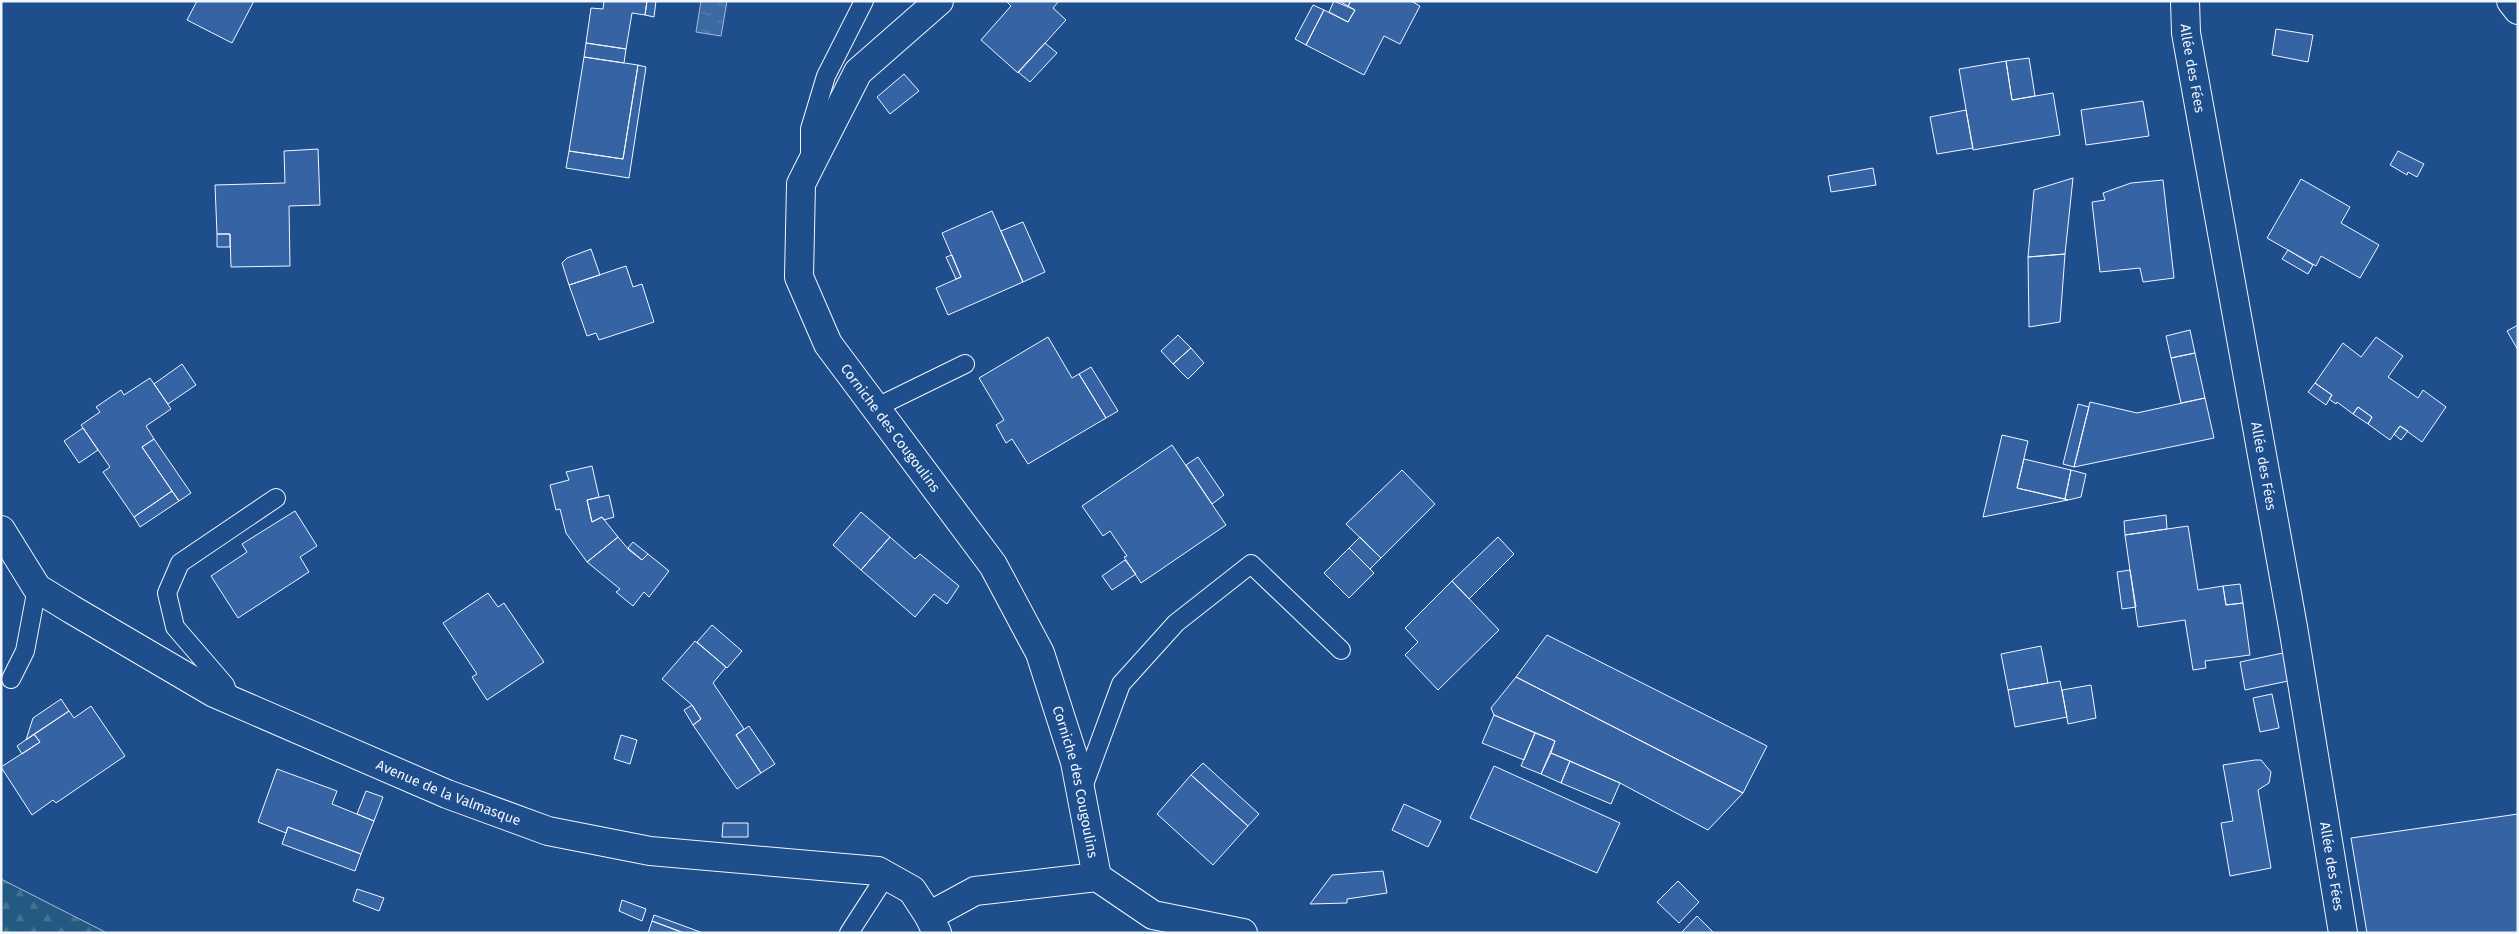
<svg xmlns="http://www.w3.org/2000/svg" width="2519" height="934" font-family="'Fira Sans',sans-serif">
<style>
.forest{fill:url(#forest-firs);stroke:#a8bbd7}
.water{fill:url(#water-ripples);stroke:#a8bbd7}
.building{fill:#3563a3;stroke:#f2f6ff}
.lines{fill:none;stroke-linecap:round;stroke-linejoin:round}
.lane-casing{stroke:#f2f6ff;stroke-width:20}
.street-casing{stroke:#f2f6ff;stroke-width:30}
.highway-casing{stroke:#f2f6ff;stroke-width:30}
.lane{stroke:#1f4e8c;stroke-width:18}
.street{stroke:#1f4e8c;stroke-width:28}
.highway{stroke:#1f4e8c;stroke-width:28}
.labels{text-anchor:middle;stroke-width:4;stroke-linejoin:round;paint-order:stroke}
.street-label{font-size:14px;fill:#f2f6ff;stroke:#1f4e8c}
</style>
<defs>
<pattern id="forest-firs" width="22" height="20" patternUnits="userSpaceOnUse" patternTransform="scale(1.25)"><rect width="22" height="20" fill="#245a82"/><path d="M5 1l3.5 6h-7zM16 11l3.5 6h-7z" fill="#447295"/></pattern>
<pattern id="water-ripples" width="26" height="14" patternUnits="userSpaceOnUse" patternTransform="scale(1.25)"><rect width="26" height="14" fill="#3b69a3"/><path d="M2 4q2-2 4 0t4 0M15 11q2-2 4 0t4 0" fill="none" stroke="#587fb1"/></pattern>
</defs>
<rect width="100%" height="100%" fill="#1f4e8c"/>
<path class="forest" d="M1 879 107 933H1Z"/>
<path class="water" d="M701 1H727L721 36 696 32Z"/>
<path class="building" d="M197 1H254L232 43 187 20Z
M604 1H647L645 15 632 13 626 49 586 43 591 8 603 9Z
M647 1H656L654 17 645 15Z
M1006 1H1059L1053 8 1066 20 1018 73 981 40 1011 6Z
M1334 1 1355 10 1348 22 1329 12Z
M1339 1H1351L1348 6Z
M1351 1H1411L1420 6 1400 44 1384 36 1364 75 1306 45 1324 10 1348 22 1355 10 1348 6Z
M1313 5 1324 10 1306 45 1295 39Z
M2276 29 2313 35 2308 62 2272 55Z
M586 43 626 49 624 63 584 57Z
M1045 43 1057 53 1030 82 1018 72Z
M584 57 638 65 623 159 569 151Z
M2029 58 2035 96 2012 100 2006 61Z
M2006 61 2012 100 2053 93 2060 135 1973 150 1959 69Z
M638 65 646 67 629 178 566 168 569 151 623 159Z
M904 74 919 91 890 114 877 97Z
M2143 101 2149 136 2086 145 2081 110Z
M1966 110 1973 148 1937 154 1930 117Z
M318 149 320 205 289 206 290 266 231 267 230 234H217L215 185 285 183 284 151Z
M2398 151 2424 164 2417 177 2408 172 2407 175 2390 165Z
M1873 168 1876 185 1831 192 1828 176Z
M2073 178 2065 254 2028 257 2034 190Z
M2301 179 2350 207 2341 223 2379 245 2360 278 2321 256 2316 266 2267 238Z
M2163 180 2174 278 2143 282 2140 268 2100 272 2092 202 2105 200 2103 193 2131 183Z
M992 211 1023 282 948 315 936 288 961 277 942 233Z
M1023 222 1045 272 1023 282 1001 231Z
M217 234H230V247H217Z
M591 249 600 275 569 285 562 263 567 258Z
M2288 250 2313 265 2308 274 2282 259Z
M2065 254 2060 322 2029 327 2028 257Z
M952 255 961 277 956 279 946 257Z
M626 266 633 287 642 284 654 322 599 340 596 333 587 336 569 285Z
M2518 325V350L2507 331Z
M2190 330 2195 353 2171 358 2166 336Z
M1178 335 1191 348 1173 364 1161 351Z
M1048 337 1072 378 1079 374 1106 418 1028 464 1012 439 1006 443 996 425 1004 420 979 378Z
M2376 337 2403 356 2388 377 2418 398 2423 390 2446 407 2422 442 2400 426 2390 440 2368 424 2372 417 2358 407 2353 414 2337 402 2336 404 2329 399 2332 395 2315 383 2343 343 2361 357Z
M1191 348 1204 363 1188 379 1173 364Z
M2195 353 2205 398 2181 403 2171 358Z
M182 364 196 385 168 404 154 384Z
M1091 367 1118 411 1106 418 1079 374Z
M150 378 171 409 146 426 154 439 142 447 172 491 134 517 103 472 110 467 81 425 100 412 96 407 121 390 124 395Z
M2315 383 2332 395 2326 405 2308 392Z
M2205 398 2214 438 2074 467 2090 402 2137 413Z
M2078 404 2089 407 2074 467 2063 464Z
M2358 407 2372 417 2368 424 2353 414Z
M2400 426 2408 431 2401 440 2394 434Z
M83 428 98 450 79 463 64 441Z
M2002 435 2028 441 2017 488 2068 500 1983 517Z
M154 439 191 493 179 501 142 447Z
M1172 445 1226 525 1141 583 1124 557 1127 556 1110 531 1103 536 1082 506Z
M1198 457 1224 495 1212 504 1186 465Z
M2024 459 2071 470 2065 499 2017 488Z
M592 466 599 497 587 500 592 522 602 517 618 537 587 562 566 533 560 509 556 510 550 485 569 480 566 472Z
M1402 470 1435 504 1381 558 1346 524Z
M2071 470 2086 474 2081 497 2068 500 2065 499Z
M172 491 179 501 140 527 134 517Z
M609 495 614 517 604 520 602 517 592 522 587 500Z
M295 511 317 546 300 557 309 572 238 618 211 576 247 552 242 544Z
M861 512 890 537 861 570 833 545Z
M2166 515 2167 529 2125 535 2124 521Z
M2188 526 2198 590 2223 586 2226 605 2243 603 2250 655 2205 661 2206 668 2193 670 2185 620 2138 627 2125 535Z
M618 537 629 550 642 560 648 554 669 571 649 597 644 592 633 606 616 592 620 589 587 562Z
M890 537 915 559 920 554 959 586 947 604 934 594 915 617 861 570Z
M1360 537 1381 558 1370 569 1349 548Z
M1498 537 1514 554 1469 599 1452 581Z
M633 542 648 554 642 560 628 548Z
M1349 548 1374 573 1349 598 1324 573Z
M1125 560 1136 574 1112 590 1102 576Z
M2130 570 2136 607 2122 609 2117 572Z
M1452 581 1499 630 1438 690 1405 655 1418 642 1405 628Z
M2240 584 2243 603 2226 605 2223 586Z
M488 593 498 607 504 603 544 662 487 700 472 677 477 674 443 623Z
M712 625 742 651 727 668 697 642Z
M1547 635 1767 746 1743 793 1516 677Z
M695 641 726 667 713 683 744 729 736 735 761 773 737 789 693 725 701 719 692 705 662 679Z
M2041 646 2048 683 2008 690 2001 654Z
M2283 653 2288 681 2245 690 2240 662Z
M1516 677 1743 793 1708 830 1620 783 1551 753 1555 741 1494 715 1491 708Z
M2060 681 2067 717 2015 727 2008 690Z
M2091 685 2096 718 2068 724 2062 690Z
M2272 694 2279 728 2260 732 2253 698Z
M61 699 69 711 26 740 33 718Z
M692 705 701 719 693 725 684 710Z
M91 706 125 756 56 803 53 800 32 815 1 767 40 742 34 734 69 711 74 718Z
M1494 715 1535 733 1524 760 1482 743Z
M749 726 775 764 761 773 736 735Z
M1535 733 1555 741 1541 774 1521 766Z
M34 734 40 742 22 754 17 746Z
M621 735 637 740 630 764 614 759Z
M1551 753 1570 761 1561 783 1541 774Z
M2255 760H2261L2271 772 2269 783 2258 790 2271 868 2230 876 2221 823 2233 821 2223 765Z
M1570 761 1620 783 1611 804 1561 783Z
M1203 763 1259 814 1248 826 1191 775Z
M1494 766 1620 823 1597 873 1470 818Z
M277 769 337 791 332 804 374 821 361 854 288 827 286 833 258 822Z
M1191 775 1248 826 1213 865 1157 814Z
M366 791 383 797 374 821 357 814Z
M1404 804 1441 821 1428 847 1392 830Z
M2518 814V933H2367L2351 838Z
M723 823H748V837H722Z
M288 827 361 854 355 871 282 844Z
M1383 871 1387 893 1347 899V903L1310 904 1332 875Z
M1678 881 1699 902 1679 923 1657 902Z
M357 889 384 898 379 911 353 901Z
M622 900 646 909 642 921 619 911Z
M654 915 703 933H684L652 921Z
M1697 916 1714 933H1681Z
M652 921 684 933H648Z"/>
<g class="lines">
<g class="lane-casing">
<path id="lane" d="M810 160V129L826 76 864 1
M875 408 965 364
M11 679 25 651 37 588
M231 701 225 685 175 627 167 593 180 563 276 498
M1082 790 1121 684 1176 623 1251 564 1341 650
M849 933 887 874"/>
</g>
<g class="street-casing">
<g id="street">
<path id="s1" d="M939 1 858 72 810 166 801 184 799 277 828 344 993 565 1040 653 1075 762 1097 877"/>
<path id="s2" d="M2185 1 2186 33 2293 627 2343 933"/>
<path id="s3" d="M1 530 37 588 71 609 214 693 447 794 548 831 650 851 878 871 912 890 929 916 937 933"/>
<path d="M929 916 975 891 1097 877 1153 915 1243 933"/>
</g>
</g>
<g class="highway-casing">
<path id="highway" d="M2511 1 2518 10"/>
</g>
<use href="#lane" class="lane"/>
<use href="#street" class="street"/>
<use href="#highway" class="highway"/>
</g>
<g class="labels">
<g class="street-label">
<text dy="5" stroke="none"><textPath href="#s2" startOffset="68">Allée des Fées</textPath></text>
<text dy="5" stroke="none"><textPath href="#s1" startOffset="504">Corniche des Cougoulins</textPath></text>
<text dy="5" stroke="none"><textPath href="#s2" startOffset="472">Allée des Fées</textPath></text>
<text dy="5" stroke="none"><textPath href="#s1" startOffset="909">Corniche des Cougoulins</textPath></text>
<text dy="5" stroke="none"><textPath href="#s3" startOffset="529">Avenue de la Valmasque</textPath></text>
<text dy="5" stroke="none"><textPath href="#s2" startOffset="878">Allée des Fées</textPath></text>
</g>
</g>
<rect width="2519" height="934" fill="none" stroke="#f2f6ff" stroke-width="5"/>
</svg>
